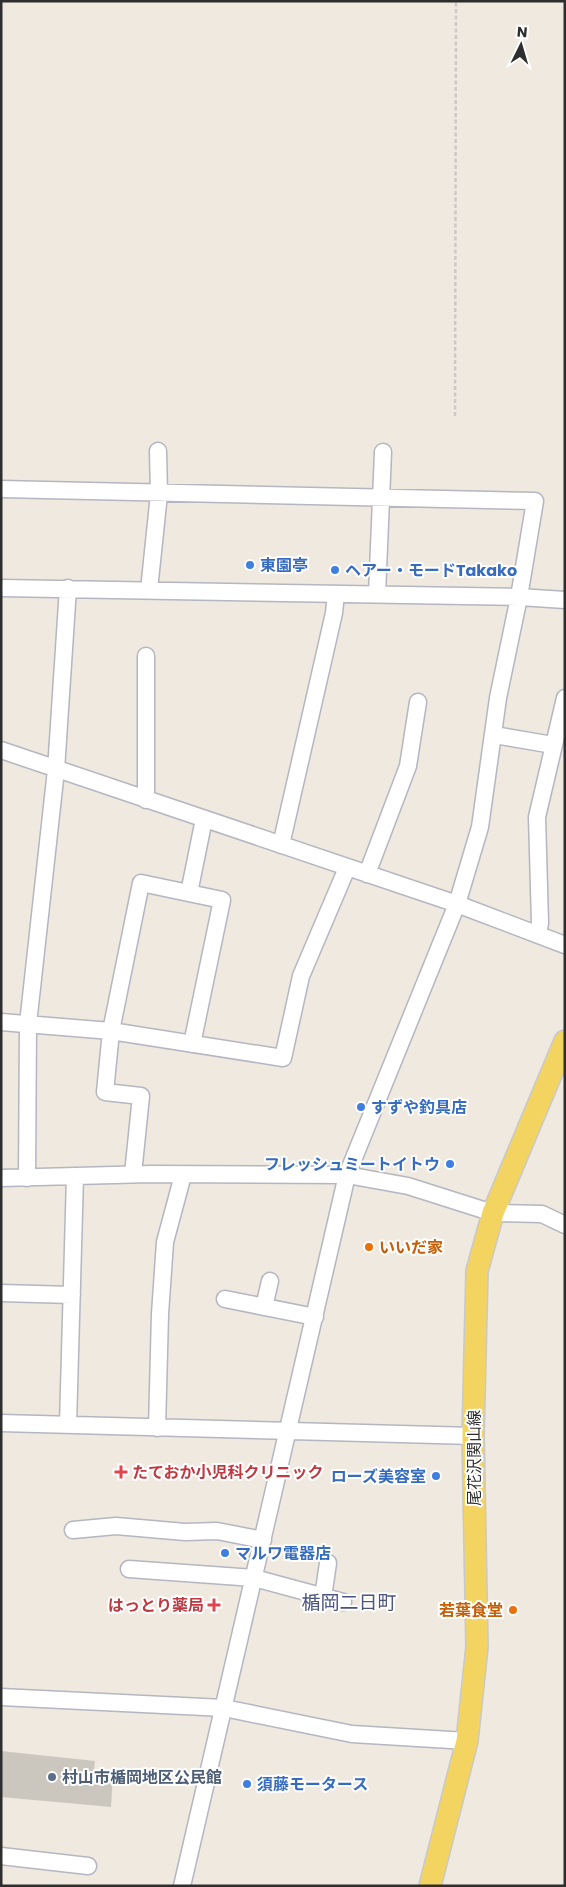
<svg xmlns="http://www.w3.org/2000/svg" width="566" height="1887" font-family="Poppins,'Noto Sans JP',sans-serif">
<style>
.building{fill:#cbc7be}
.lines{fill:none;stroke-linecap:round;stroke-linejoin:round}
.minor-casing{stroke:#b4b6c1;stroke-width:19}
.major-casing{stroke:#c9c9c9;stroke-width:24}
.path{stroke:#c9c9c9;stroke-width:2.5;stroke-dasharray:4 2.5;stroke-linecap:butt}
.minor{stroke:#fff;stroke-width:16}
.major{stroke:#f3d461;stroke-width:21}
.shop-dot{fill:#3f7fe0;stroke:#fff;stroke-width:2}
.food-dot{fill:#e8710a;stroke:#fff;stroke-width:2}
.health-dot{fill:#e0444e;stroke:#fff;stroke-width:2}
.service-dot{fill:#5c6f8a;stroke:#fff;stroke-width:2}
.labels{text-anchor:middle;stroke-width:4;stroke-linejoin:round;paint-order:stroke}
.shop-label{font-size:16px;font-weight:bold;fill:#366cbe;stroke:#fff;text-anchor:start}
.food-label{font-size:16px;font-weight:bold;fill:#c56008;stroke:#fff;text-anchor:start}
.street-label{font-size:16px;fill:#2e2e2e;stroke:#fff}
.health-label{font-size:16px;font-weight:bold;fill:#be3a42;stroke:#fff;text-anchor:start}
.service-label{font-size:16px;font-weight:bold;fill:#4e5e75;stroke:#fff;text-anchor:start}
.quarter-label{font-size:19px;fill:#4c5480;stroke:#fff}
</style>
<rect width="100%" height="100%" fill="#efe9e0"/>
<path class="building" d="M1 1751 95 1761 94 1770 113 1773 111 1807 1 1797Z"/>
<g class="lines">
<g class="minor-casing">
<path id="minor" d="M1 489 535 501 519 597 498 698 480 827 457 904 347 1175 182 1886
M1 588 519 597 565 600
M149 590 159 494 158 451
M377 594 383 452
M494 735 553 745
M1 750 457 904 565 945
M146 800V656
M281 845 334 613 336 594
M367 874 408 766 418 702
M189 893 204 819
M538 934 540 923 537 817 565 698
M1 1022 111 1031 283 1058 301 976 347 868
M133 1174 141 1096 105 1092 111 1031 141 883 222 900 192 1044
M1 1178 151 1174 347 1175 408 1186 493 1213 542 1214 565 1225
M27 1178 28 1024 56 770 68 588
M1 1293 72 1295
M225 1299 315 1317
M264 1307 270 1281
M1 1423 473 1436
M68 1425 75 1176
M157 1428 160 1314 165 1242 183 1175
M73 1530 116 1526 185 1532 217 1531 263 1540
M129 1569 254 1578 343 1602
M323 1597 328 1563
M1 1697 224 1708 352 1734 467 1741
M1 1856 88 1866"/>
</g>
<g class="major-casing">
<path id="major" d="M430 1886 467 1741 477 1647 473 1436 477 1271 493 1213 565 1041"/>
</g>
<path class="path" d="M455 416 456 1"/>
<use href="#minor" class="minor"/>
<use href="#major" class="major"/>
</g>
<g class="shop-dot">
<circle cx="250" cy="565" r="5"/>
<circle cx="335" cy="570" r="5"/>
<circle cx="361" cy="1107" r="5"/>
<circle cx="450" cy="1164" r="5"/>
<circle cx="436" cy="1476" r="5"/>
<circle cx="225" cy="1553" r="5"/>
<circle cx="247" cy="1784" r="5"/>
</g>
<g class="food-dot">
<circle cx="369" cy="1247" r="5"/>
<circle cx="513" cy="1610" r="5"/>
</g>
<g class="health-dot">
<path d="M118.5 1464.5h5v5h5v5h-5v5h-5v-5h-5v-5h5z"/>
<path d="M211.5 1597.5h5v5h5v5h-5v5h-5v-5h-5v-5h5z"/>
</g>
<circle class="service-dot" cx="52" cy="1777" r="5"/>
<g class="labels">
<g class="shop-label">
<text x="260" y="571">東園亭</text>
<text x="345" y="576">ヘアー・モードTakako</text>
<text x="371" y="1113">すずや釣具店</text>
<text x="440" y="1170" text-anchor="end">フレッシュミートイトウ</text>
<text x="426" y="1482" text-anchor="end">ローズ美容室</text>
<text x="235" y="1559">マルワ電器店</text>
<text x="257" y="1790">須藤モータース</text>
</g>
<g class="food-label">
<text x="379" y="1253">いいだ家</text>
<text x="503" y="1616" text-anchor="end">若葉食堂</text>
</g>
<g class="street-label">
<text transform="translate(474 1458) rotate(-90)" y="6">尾花沢関山線</text>
</g>
<g class="health-label">
<text x="132" y="1478">たておか小児科クリニック</text>
<text x="204" y="1611" text-anchor="end">はっとり薬局</text>
</g>
<g class="service-label">
<text x="62" y="1783">村山市楯岡地区公民館</text>
</g>
<g class="quarter-label">
<text x="349" y="1609">楯岡二日町</text>
</g>
</g>
<rect width="566" height="1887" fill="none" stroke="#2e2e2e" stroke-width="5"/>
<g transform="translate(521 45) rotate(5)" stroke="#ffffff" stroke-width="4" paint-order="stroke">
<path d="M0-4L9 19L0 12L-9 19Z" fill="#2e2e2e"/>
<text y="-8" font-size="14" font-weight="bold" text-anchor="middle" fill="#2e2e2e">N</text>
</g>
</svg>
